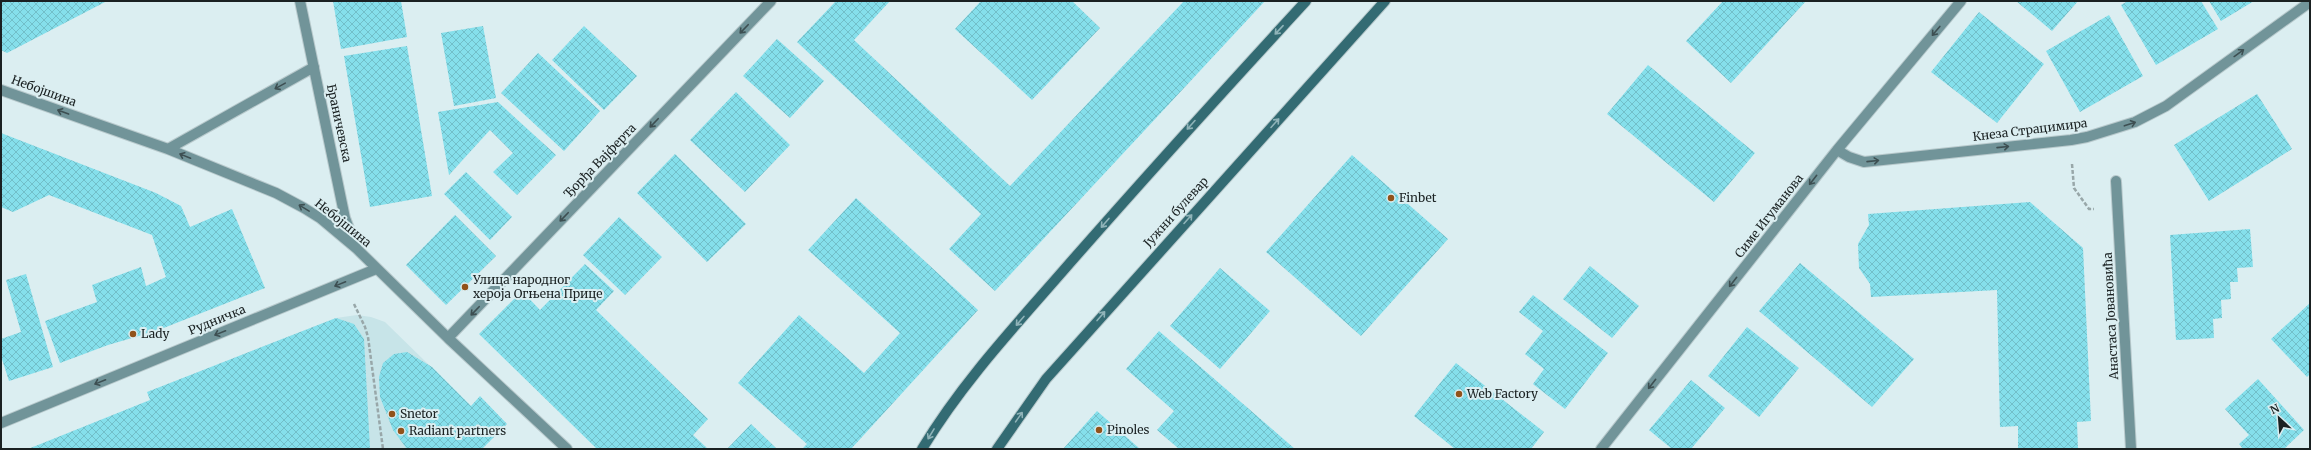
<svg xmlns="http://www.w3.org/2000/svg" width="2311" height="450" font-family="Merriweather,serif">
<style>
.built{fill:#c7e4e8}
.building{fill:url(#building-cross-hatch)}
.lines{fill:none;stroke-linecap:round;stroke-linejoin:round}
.minor-casing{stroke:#b8c9cc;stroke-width:12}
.secondary-casing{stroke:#b8c9cc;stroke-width:12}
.path{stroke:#98a7a9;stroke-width:2.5;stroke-dasharray:4 2;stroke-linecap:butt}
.minor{stroke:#719499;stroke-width:10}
.secondary{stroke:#336b73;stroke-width:10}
.oneway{stroke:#3d4f52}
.oneway2{stroke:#8fb3b8}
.poi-dot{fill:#91521a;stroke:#dbeef1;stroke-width:1.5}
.labels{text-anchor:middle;stroke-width:4;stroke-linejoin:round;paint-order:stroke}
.street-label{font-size:12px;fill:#1a2122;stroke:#dbeef1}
.poi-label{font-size:12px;fill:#1a2122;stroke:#dbeef1;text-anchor:start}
</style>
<defs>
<pattern id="building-cross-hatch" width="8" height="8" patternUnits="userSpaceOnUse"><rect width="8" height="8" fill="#85dfeb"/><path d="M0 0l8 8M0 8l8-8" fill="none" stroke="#72bfc9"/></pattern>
</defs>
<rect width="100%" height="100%" fill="#dbeef1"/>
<path class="built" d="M357 315 371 317 385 322 471 406 426 449H277L239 356 336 318Z"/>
<path class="building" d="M1 1H107L7 53 1 50Z
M333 1H401L407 37 341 49Z
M836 1H890L854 40 1010 186 1184 1H1265L995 291 949 249 981 214 797 42Z
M981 1H1072L1100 28 1032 100 955 29Z
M1723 1H1806L1731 83 1686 41Z
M2016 1H2078L2052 31Z
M2128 1H2201L2218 29 2156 65 2121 5Z
M2209 1H2254L2221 21Z
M1979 12 2044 64 1997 123 1931 72Z
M2109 15 2143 76 2080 112 2046 51Z
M483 26 496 98 454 106 441 33Z
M584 26 637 76 604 110 552 60Z
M777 39 824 81 790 118 743 76Z
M407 46 432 196 370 207 344 56Z
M538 53 600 111 564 151 501 93Z
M1648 65 1755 153 1714 202 1607 114Z
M736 92 790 145 745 192 690 140Z
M2257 94 2292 149 2209 201 2174 145Z
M498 102 556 155 517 195 493 172 513 153 490 130 449 175 438 112Z
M1 133 156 193 181 206 190 227 232 209 265 288 156 331 108 345 60 363 45 321 97 302 92 285 141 267 146 286 166 277 152 235 49 195 13 212 1 207Z
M675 154 746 224 707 262 637 193Z
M1352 155 1448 239 1361 336 1266 252Z
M466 172 512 217 490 240 444 194Z
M856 198 978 310 851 449H802L807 444 738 383 799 315 864 373 900 333 808 250Z
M2030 202 2083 248 2091 421 2077 422 2078 449H2018V426L2000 427 1997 290 1871 297 1870 284 1859 268 1858 244 1869 225 1868 214Z
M455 215 496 256 446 305 406 265Z
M619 217 662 257 625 295 583 255Z
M2250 229 2253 267 2237 268 2238 282H2230L2231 299 2221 300 2222 318 2213 319 2214 338 2176 340 2170 235Z
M1800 263 1914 359 1872 407 1759 311Z
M585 264 614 291 596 310 708 419 693 435 708 449H597L479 334 522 291 540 310Z
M1590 266 1639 306 1612 338 1563 299Z
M1220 268 1270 311 1220 369 1170 326Z
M26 274 53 367 9 381 1 356V339L21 332 6 280Z
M1533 295 1608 353 1565 409 1533 384 1544 369 1525 354 1543 331 1519 312Z
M2310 303V374L2307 377 2271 339Z
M336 318 354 324 364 339 370 449H28L150 400 147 392Z
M1747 327 1799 368 1759 417 1708 376Z
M1159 331 1295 449H1179L1157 430 1174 411 1126 369Z
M407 352 432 367 471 406 480 396 507 424 482 449H407L393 430 380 397 379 377 383 363 394 354Z
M1456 363 1544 432 1531 449H1455L1414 416Z
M2258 379 2304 430 2284 449H2243L2239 444 2249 435 2225 409Z
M1691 380 1725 408 1691 449H1672L1649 430Z
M1097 411 1140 449H1063Z
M751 424 777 449H727Z"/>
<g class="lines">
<g class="minor-casing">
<path id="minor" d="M300 1 345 218 356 247
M1 90 168 149 276 193 304 208 320 218 357 249 448 338 567 449
M168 149 314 67
M1837 150 1849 157 1864 162 2071 140 2087 137 2135 122 2166 106 2310 2
M2116 181 2131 449
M448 338 771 1
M1 423 376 269
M1601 449 1837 150 1961 1"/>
</g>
<g class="secondary-casing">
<path id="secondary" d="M922 449C963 381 1017 324 1069 264 1147 175 1226 88 1306 1
M997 449 1046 379 1385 1"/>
</g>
<path class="path" d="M2072 164 2074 188 2089 209H2094
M354 304 365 327 368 337 383 449"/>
<use href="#minor" class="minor"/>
<use href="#secondary" class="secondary"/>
</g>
<defs><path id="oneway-shaft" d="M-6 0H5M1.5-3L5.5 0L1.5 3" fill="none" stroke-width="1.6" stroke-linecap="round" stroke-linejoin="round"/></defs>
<g class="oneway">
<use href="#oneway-shaft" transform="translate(744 29) rotate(134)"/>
<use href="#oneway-shaft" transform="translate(1936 31) rotate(130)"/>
<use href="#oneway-shaft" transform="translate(2239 53) rotate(-36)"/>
<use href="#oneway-shaft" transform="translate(280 86) rotate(151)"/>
<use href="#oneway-shaft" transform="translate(63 112) rotate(-160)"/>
<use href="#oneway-shaft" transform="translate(654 123) rotate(134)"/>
<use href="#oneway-shaft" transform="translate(2130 124) rotate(-18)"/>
<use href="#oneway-shaft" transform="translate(2003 147) rotate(-6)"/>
<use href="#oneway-shaft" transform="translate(185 156) rotate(-158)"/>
<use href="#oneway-shaft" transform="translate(1873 161) rotate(-6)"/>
<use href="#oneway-shaft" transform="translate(1813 180) rotate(128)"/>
<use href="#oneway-shaft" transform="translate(304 208) rotate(-149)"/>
<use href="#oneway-shaft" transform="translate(564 217) rotate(134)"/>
<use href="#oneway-shaft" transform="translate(1733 282) rotate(128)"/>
<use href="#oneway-shaft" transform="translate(340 284) rotate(158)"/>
<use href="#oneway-shaft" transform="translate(475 311) rotate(134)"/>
<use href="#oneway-shaft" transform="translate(220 333) rotate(158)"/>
<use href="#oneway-shaft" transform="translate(100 382) rotate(158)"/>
<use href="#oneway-shaft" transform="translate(1652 384) rotate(128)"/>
</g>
<g class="oneway2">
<use href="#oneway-shaft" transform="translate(1279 30) rotate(133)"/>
<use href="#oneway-shaft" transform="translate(1275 123) rotate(-48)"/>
<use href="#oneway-shaft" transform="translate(1191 125) rotate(132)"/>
<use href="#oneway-shaft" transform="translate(1188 219) rotate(-48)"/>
<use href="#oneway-shaft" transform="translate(1105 223) rotate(131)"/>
<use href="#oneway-shaft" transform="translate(1101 316) rotate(-49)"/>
<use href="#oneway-shaft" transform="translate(1020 321) rotate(131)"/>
<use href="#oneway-shaft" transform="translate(1019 417) rotate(-55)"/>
<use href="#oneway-shaft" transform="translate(931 434) rotate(121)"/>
</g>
<g class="poi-dot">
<circle cx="1391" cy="198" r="4"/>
<circle cx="465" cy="287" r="4"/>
<circle cx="133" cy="334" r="4"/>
<circle cx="1459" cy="394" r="4"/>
<circle cx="392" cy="414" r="4"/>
<circle cx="1099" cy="430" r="4"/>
<circle cx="401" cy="431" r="4"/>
</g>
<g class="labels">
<g class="street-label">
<text transform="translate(44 91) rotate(20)" y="4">Небојшина</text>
<text transform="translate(339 123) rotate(78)" y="4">Браничевска</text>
<text transform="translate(2030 130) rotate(-7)" y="4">Кнеза Страцимира</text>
<text transform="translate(600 161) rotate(-46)" y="4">Ђорђа Вајферта</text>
<text transform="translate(1176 212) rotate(-48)" y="4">Јужни булевар</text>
<text transform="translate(1769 216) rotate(-52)" y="4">Симе Игуманова</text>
<text transform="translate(343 223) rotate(39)" y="4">Небојшина</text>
<text transform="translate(2111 316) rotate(-93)" y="4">Анастаса Јовановића</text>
<text transform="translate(217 320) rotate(-22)" y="4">Рудничка</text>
</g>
<g class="poi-label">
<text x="1399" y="202">Finbet</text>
<text x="473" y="284">Улица народног<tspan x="473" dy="14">хероја Огњена Прице</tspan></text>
<text x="141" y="338">Lady</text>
<text x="1467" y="398">Web Factory</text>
<text x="400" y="418">Snetor</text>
<text x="1107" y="434">Pinoles</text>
<text x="409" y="435">Radiant partners</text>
</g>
</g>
<rect width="2311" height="450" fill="none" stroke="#1a2122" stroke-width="4"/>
<g transform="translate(2279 418) rotate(334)" stroke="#dbeef1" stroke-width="3" paint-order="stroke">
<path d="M0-3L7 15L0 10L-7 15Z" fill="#1a2122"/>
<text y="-6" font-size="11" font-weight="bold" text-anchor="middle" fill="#1a2122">N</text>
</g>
</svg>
